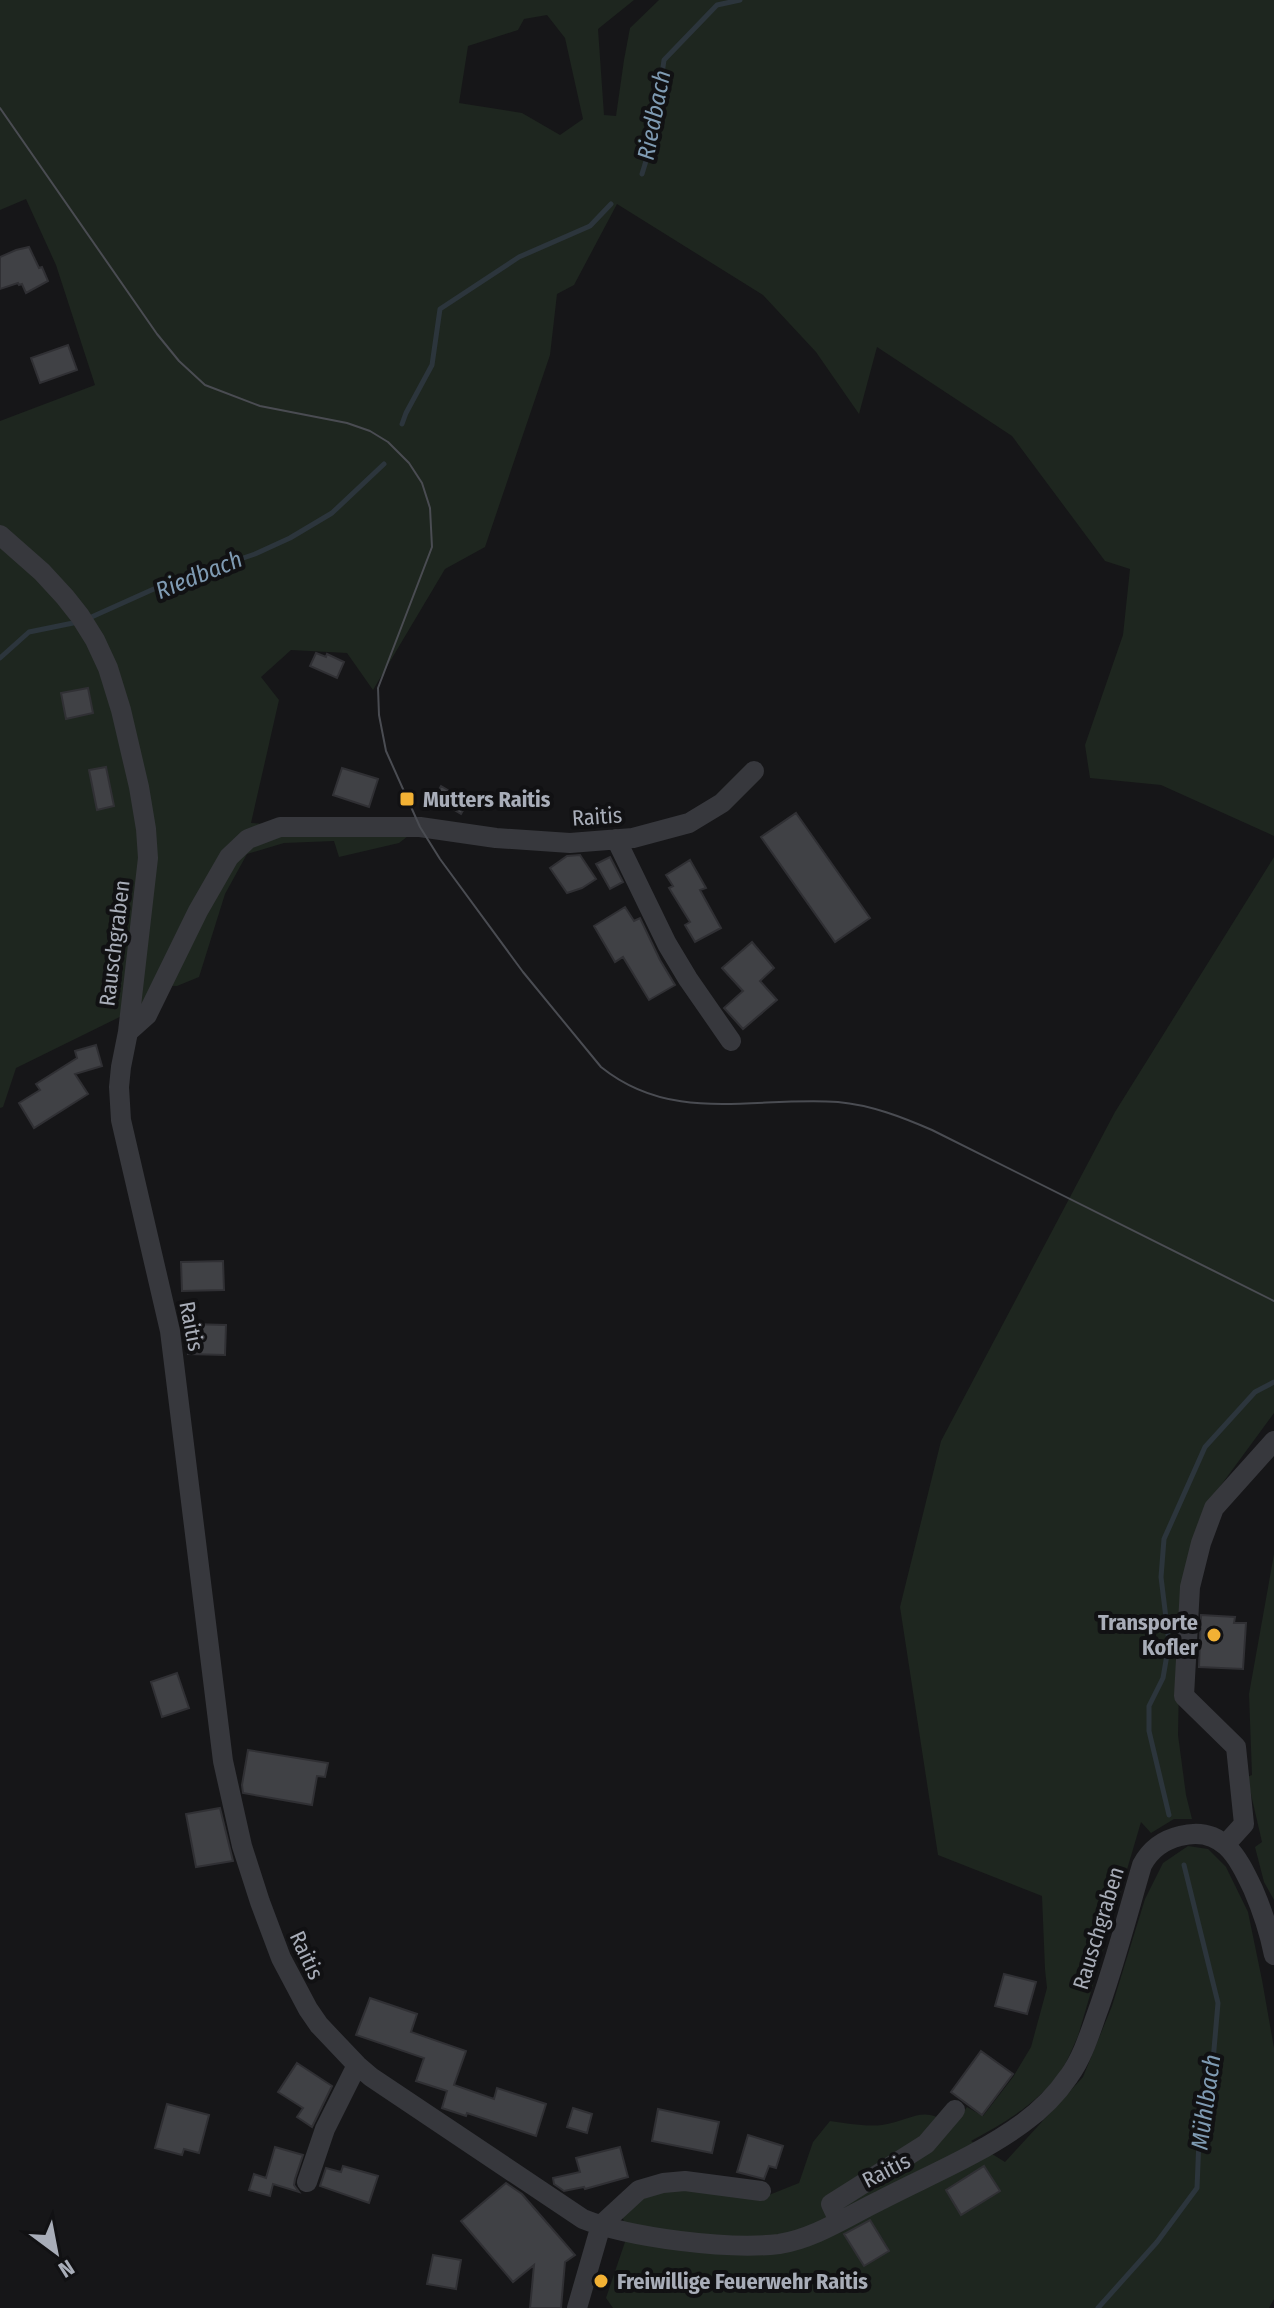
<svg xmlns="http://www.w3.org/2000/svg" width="1274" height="2308" font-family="'Fira Sans Condensed',sans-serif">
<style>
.green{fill:#1e261f;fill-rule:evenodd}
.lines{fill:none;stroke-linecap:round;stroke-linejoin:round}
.stream{stroke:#2c353c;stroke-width:5}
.building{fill:#404145;stroke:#303034;stroke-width:2}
.minor{stroke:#37383d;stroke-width:20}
.tram{stroke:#4a4c52;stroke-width:2}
.poi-dot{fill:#f2b134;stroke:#111113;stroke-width:3}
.labels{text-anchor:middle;stroke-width:8;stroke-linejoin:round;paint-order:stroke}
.poi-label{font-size:22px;font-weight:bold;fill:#a8adb8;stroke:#111113;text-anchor:start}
.street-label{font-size:22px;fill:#a8adb8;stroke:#111113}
.water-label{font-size:24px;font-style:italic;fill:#7f9bb3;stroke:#111113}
</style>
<rect width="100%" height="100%" fill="#161618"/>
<path class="green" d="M0 0H634L598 29 604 115 616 116 624 60 630 28 659 0H1274V836L1161 785 1090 778 1085 745 1123 635 1130 569 1105 561 1012 436 877 347 859 414 816 352 763 295 617 204 574 285 557 294 550 355 485 547 445 569 373 690 347 653 291 650 261 677 279 700 251 823 412 833 399 843 339 857 334 841 284 843 247 854 225 894 199 977 177 986 153 985 140 1007 16 1068 3 1107 0 1108V421L95 385 56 265 26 199 0 210ZM547 15 565 38 583 119 560 135 522 113 459 103 468 46 518 30 524 19Z
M1274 857V1413L1205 1507 1187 1559 1180 1632 1178 1735 1186 1795 1192 1819H1174L1151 1833 1141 1822 1078 2036C1073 2047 1068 2060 1061 2071 1040 2102 1004 2123 971 2141L1005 2162 1083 2077 1112 2006 1145 1899 1163 1863 1188 1846 1208 1849 1226 1867 1248 1912 1262 1980 1274 2048V2299L1269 2308H613L606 2298 626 2239 622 2211 643 2193 680 2185 769 2195 799 2183 813 2142 830 2121C846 2123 866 2127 882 2125 912 2121 925 2102 952 2128L967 2107 983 2116 1013 2077 1031 2047 1047 1988 1045 1969 1042 1896 938 1855 900 1607 941 1441 1115 1112Z
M1274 1554V1900L1264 1882 1255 1847 1262 1842 1247 1777 1252 1775 1249 1694Z"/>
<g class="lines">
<path class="stream" d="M642 174 653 138 664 60 717 5 740 0
M402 424 406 413 432 365 440 309 519 257 590 226 611 204
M87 619 156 588 255 554 290 538 332 513 384 464
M0 658 29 632 78 622
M1169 1815 1149 1731V1706L1163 1678 1169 1643 1161 1577 1164 1539 1205 1447 1255 1392 1274 1382
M1098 2308 1157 2242 1197 2188 1200 2115 1213 2061 1218 2003 1184 1865"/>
</g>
<path class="building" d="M29 247 39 268 42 267 48 281 26 293 22 284 19 285 18 283 0 289V257L16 250Z
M68 345 77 370 40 383 31 358Z
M316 653 326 657 327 654 344 662 337 678 310 666Z
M88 688 93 713 66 719 61 693Z
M106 767 114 806 97 810 89 770Z
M342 768 378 779 369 807 333 795Z
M441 786 468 802 461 814 434 798Z
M796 813 870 918 835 942 761 837Z
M580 855 596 879 582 888 567 893 550 868 567 856Z
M610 857 623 882 610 889 596 864Z
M690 860 706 888 700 890 721 928 695 942 685 925 690 922 669 888 673 886 666 875Z
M625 907 634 921 640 918 660 960 675 985 649 1000 623 957 615 962 594 926Z
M752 942 774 968 760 981 777 1000 743 1029 724 1008 743 991 722 968Z
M96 1045 102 1066 75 1074 88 1094 34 1128 19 1103 40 1090 36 1084 77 1058 75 1051Z
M223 1261 224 1290 182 1291 181 1262Z
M189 1324 226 1325 225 1355 188 1354Z
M1201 1615 1235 1617 1234 1623H1246L1243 1669 1199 1667Z
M177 1673 189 1708 162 1717 151 1682Z
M248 1750 328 1763 325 1777 317 1776 312 1805 243 1793 242 1785Z
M220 1808 233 1861 196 1867 186 1814Z
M1004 1974 1036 1982 1027 2014 995 2006Z
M370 1998 417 2014 411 2032 466 2051 454 2085 494 2099 497 2088 546 2104 536 2136 467 2113 466 2116 442 2108 447 2091 416 2081 424 2058 356 2035Z
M981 2051 1013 2074 982 2115 951 2092Z
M297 2063 332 2086 312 2127 297 2117 303 2108 278 2092Z
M167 2104 209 2115 199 2153 184 2149 182 2155 155 2148Z
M573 2108 592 2114 587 2133 567 2127Z
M658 2109 719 2122 712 2153 652 2141Z
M748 2135 783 2146 776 2168 769 2166 764 2179 737 2172Z
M275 2147 303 2155 295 2179 294 2185 299 2192 273 2184 270 2196 249 2190 254 2174 266 2178Z
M620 2147 628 2177 585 2189 584 2187 564 2191 554 2184 553 2178 580 2172 576 2158Z
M343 2166 378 2176 369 2203 320 2186 326 2168 341 2172Z
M984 2166 1000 2191 961 2215 946 2190Z
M506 2183 522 2194 575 2255 565 2262 561 2308H530L534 2265 513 2282 461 2221Z
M870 2220 889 2251 864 2266 844 2234Z
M433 2255 461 2260 456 2289 427 2284Z"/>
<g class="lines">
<path class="minor" d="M0 535 42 572 65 597 80 616 95 640 108 668 121 710 139 787 146 829 148 858 128 1032 121 1067 119 1087 121 1120 170 1331 223 1761 242 1846 260 1902 281 1958 308 2009 319 2025 357 2065 371 2077 583 2219C630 2238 729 2250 779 2244 814 2239 848 2216 879 2201 927 2176 979 2155 1023 2123 1041 2110 1056 2095 1069 2076 1082 2058 1089 2036 1096 2016 1114 1967 1127 1916 1142 1865 1150 1850 1163 1840 1180 1836 1222 1825 1238 1857 1253 1889 1263 1912 1269 1930 1274 1955
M616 839 667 944 688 979 731 1041
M128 1032 147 1015 198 911 229 857 248 839 280 827H420L496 838 570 843 633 838 689 823 722 803 754 771
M1225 1845 1244 1824 1236 1747 1184 1696 1190 1587 1201 1543 1214 1508 1274 1441
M307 2182 325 2129 357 2065
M839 2221 831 2204 926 2144 955 2110
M577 2308 601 2225 639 2190 663 2183 685 2181 761 2191"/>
<path class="tram" d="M0 108 157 334 179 361 205 385 260 406 347 423 370 431 388 442 409 463 422 483 430 508 432 547 378 688 379 715 386 751 420 827 440 859 523 972 601 1067C673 1125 754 1096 838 1102 871 1105 902 1117 932 1130L1274 1301"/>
</g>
<g class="poi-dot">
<rect x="399" y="791" width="16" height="16" rx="4"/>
<circle cx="1214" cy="1635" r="8"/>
<circle cx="601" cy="2281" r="8"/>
</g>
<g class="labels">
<g class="poi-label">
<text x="423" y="807">Mutters Raitis</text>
<text x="1198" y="1630" text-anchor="end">Transporte<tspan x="1198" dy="25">Kofler</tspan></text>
<text x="617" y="2289">Freiwillige Feuerwehr Raitis</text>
</g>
<g class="street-label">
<text transform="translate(597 816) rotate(-4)" y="8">Raitis</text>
<text transform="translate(114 943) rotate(-83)" y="8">Rauschgraben</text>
<text transform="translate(192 1326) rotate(79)" y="8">Raitis</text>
<text transform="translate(1098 1928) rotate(-73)" y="8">Rauschgraben</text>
<text transform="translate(307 1955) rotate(65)" y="8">Raitis</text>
<text transform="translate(886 2170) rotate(-27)" y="8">Raitis</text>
</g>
<g class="water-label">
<text transform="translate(654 115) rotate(-79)" y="8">Riedbach</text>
<text transform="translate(199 575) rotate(-22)" y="8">Riedbach</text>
<text transform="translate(1206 2102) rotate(-82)" y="8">Mühlbach</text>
</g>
</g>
<g transform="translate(56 2252) rotate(148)" stroke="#111113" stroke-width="6" paint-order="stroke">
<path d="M0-6L14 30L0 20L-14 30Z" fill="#a8adb8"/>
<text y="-12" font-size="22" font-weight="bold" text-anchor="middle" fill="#a8adb8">N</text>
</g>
</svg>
